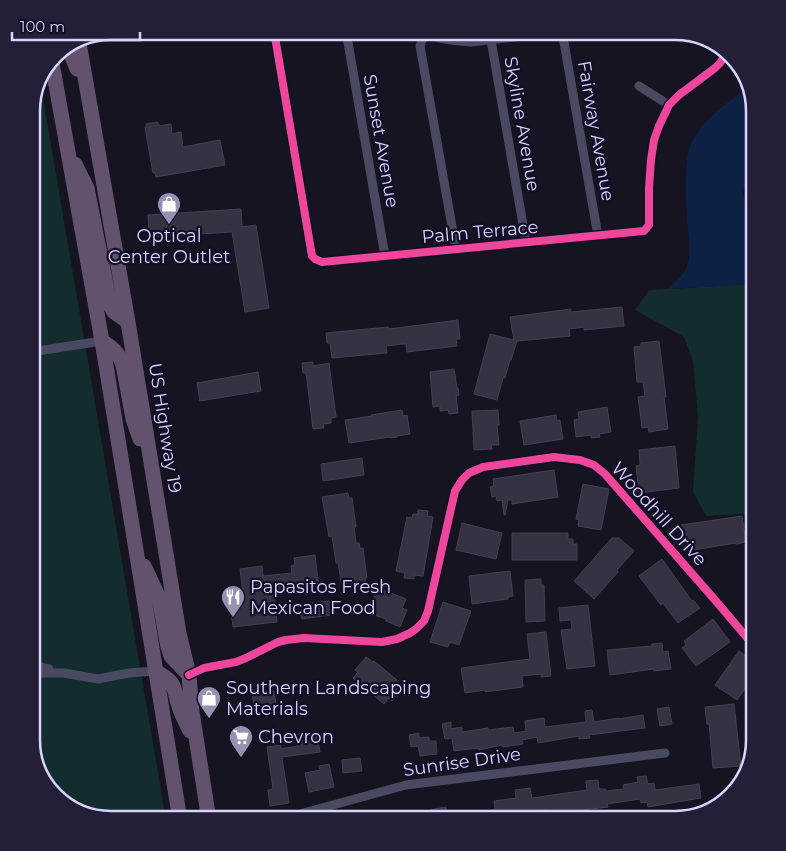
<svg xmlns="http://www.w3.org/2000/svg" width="786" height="851" font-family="Montserrat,sans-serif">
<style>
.green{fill:#132c2d}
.water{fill:#0d2144}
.building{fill:#343243;stroke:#433f54}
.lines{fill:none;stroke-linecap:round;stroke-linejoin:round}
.minor{stroke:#4a4962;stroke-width:9}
.trunk{stroke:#62526e;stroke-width:15}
.cycleway-casing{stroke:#130f26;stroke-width:11}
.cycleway{stroke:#ed469a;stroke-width:8}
.labels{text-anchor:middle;stroke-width:4.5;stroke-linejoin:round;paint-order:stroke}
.street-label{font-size:18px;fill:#d9d4ff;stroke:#130f26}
.poi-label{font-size:18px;fill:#d9d4ff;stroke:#130f26;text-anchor:start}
.rim{fill:none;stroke:#d9d4ff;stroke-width:2.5}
</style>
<rect width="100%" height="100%" fill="#161421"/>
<path class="green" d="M41 86 166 820H110L75 811 48 789 31 741V105Z
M755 284V512L742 514 706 516 693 492 698 417 693 361 684 337 635 310 649 290Z"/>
<path class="water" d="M747 87 755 110V173L748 181 743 192 755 262V284L668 289C674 283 684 275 687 266 691 254 689 240 688 228 686 209 683 160 691 144 702 120 727 104 747 87Z"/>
<path class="building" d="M157 122 160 126 171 124 172 134 181 132 183 147 220 140 225 165 156 177 155 173H153L145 127H147L146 124Z
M241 209 242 227 256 225 269 308 245 312 232 232 149 237 148 215Z
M622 307 624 326 584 330V327L569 329 570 336 517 341 511 360H510L505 378H503L497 400 474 394 490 334 514 340 510 317 571 309V312Z
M458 320 460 339H456L457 346 407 352 406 344H402L386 346 387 353 332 358 330 343H327L326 333 388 327 389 329Z
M659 341 666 397H664L668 429 649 432 648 427 642 428 638 397 645 396 643 382H637L634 347 641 346V343Z
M313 362V366L329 363 336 417 331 418V423L323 424 324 428 313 429 306 373H303L302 363Z
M454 369 457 388H458L459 395 456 396 458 413 449 414 448 410 440 411V406L433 407 430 372Z
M258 372 261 391 200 401 197 383Z
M607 407 611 432 599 434 600 437 591 438V435L576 437 574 420 579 419 578 412Z
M402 410 403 416 407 415 410 434 397 436V437L390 438V437L349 443 345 420 372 416 371 415Z
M498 410 499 425H497L499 445H491L492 449 474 450 472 411Z
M556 415 557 421 560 420 563 439 524 445 520 421Z
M675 446 679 488 639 493 636 466 640 465 639 450Z
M362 458 364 475 323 481 321 464Z
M554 470 558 497 512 504V500H508L505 515H504L502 500 497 501 496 496 492 497 490 487 494 486 493 479Z
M583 484 609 489 601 530 578 526 579 520 576 519Z
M348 493 349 498H352L356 527H354L356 543H359L360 549 363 548 367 578H365L366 584 342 587 338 563H336L332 536 329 537 322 497Z
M418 510 428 511 427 516 433 517 423 576 414 575V579L404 578 405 573 396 571 407 517 412 518 413 514H417Z
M742 516 746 542 736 544 735 543 688 551 687 543H684L681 525Z
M462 523 502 533 496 559 456 550Z
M512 533H568V539H573V544H577V560H512Z
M612 538H619L634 551 617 570 618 572 594 599 574 581Z
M315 555 319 588 274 593 277 622 233 627 230 602 244 601 240 569 262 566 263 576 292 573 291 566 295 565 294 558Z
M662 559 692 601 693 600 700 608 678 623 663 603 661 605 639 576Z
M510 571 513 596 508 597V599L472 604 469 576Z
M541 579V585H544L545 621 526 622 525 580Z
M378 588 406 599 402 608 407 610 400 627 386 621V619L368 613Z
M329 601 331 615 302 619 300 604Z
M443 602 471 611 459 645 450 642 448 647 430 642Z
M588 605 595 666 567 669 561 630 572 629 571 620 560 621 559 608Z
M713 619 730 642 696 666 682 648 686 645 684 641Z
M546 632 551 676 541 677V674L522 676 523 687 485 692V690L465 693 461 668 530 659 527 634Z
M662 643 663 652 668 651 671 669 654 671V669L610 675 607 650 652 646V644Z
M739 651 755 662V675L737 700 715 685Z
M366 657 373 662 374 661 397 680 393 686 400 692 392 701 389 698 384 704 353 678 358 672 355 670Z
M274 691 276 705 255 708 252 695Z
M734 704 741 766 713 768 709 724H707L705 707Z
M669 707 672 724 660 726 657 709Z
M592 710 594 722 619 718V719L643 715 645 728 589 735 590 738 579 739V736L538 743 537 737 522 740 523 744 503 747 502 745 479 750 478 748 454 751 452 738 445 739 442 724 451 722V729L462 727V732L488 728V730L513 727 514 733 526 731 525 721 544 718 545 727 586 722 585 711Z
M316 731 320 752 282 757 289 803 270 806 268 790 273 789 267 747 281 745V749L298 746 297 740 300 739 299 733Z
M419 733V738L429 737V741H436L437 754 420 756 418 746 411 747 409 735Z
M360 758 362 771 343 773 342 760Z
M329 764 334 787 309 792 305 773 320 770 319 766Z
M646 776 648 784 654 783 655 790 699 784 701 798 648 807 647 802 641 803 640 799 607 804 608 807 575 811 576 813 565 814 564 811 549 814 548 809 534 812 536 820H492L491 810 495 809 494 801 516 798 515 790 530 788 532 798 587 790 586 781 598 780 599 789H605L606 791 624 789 623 785 638 782 637 777Z
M446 807 448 820H431L430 810Z"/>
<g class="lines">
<path class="minor" d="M274 31 312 256 315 259 322 262 644 231 649 225V188L651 160 654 140 659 126 669 105 679 95 715 68 720 63 727 53
M346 31 385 256
M418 31C435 39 452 41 471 42L565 31
M562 31 598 236
M424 34 420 46 456 249
M491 40 526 242
M639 86 669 105
M31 352 102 341
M31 665 49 669
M31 675 36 673H64L98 679 129 673 155 671
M189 675 204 668 236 662 246 658 278 642 286 640 304 638 382 642 397 639 410 633 416 629 424 621 428 611 455 491 462 480 469 473 483 467 554 457 580 460 594 465 605 474 715 600 755 647
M266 820 285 818 406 785 665 753"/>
<path class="trunk" d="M79 43 128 322 179 633 189 675 192 712 209 820
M68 47 77 69
M52 63 102 341 180 820
M75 164 87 188 110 305 114 312 128 322
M102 341C113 348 118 352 123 365L133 419 140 439
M144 566 159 598 168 647 171 656 188 674
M155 671C177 683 172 684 179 706 181 714 186 723 190 731"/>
<g class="cycleway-casing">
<path id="cycleway" d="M274 31 312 256 315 259 322 262 644 231 649 225V188L651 160 654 140 659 126 669 105 679 95 715 68 720 63 727 53
M189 675 204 668 236 662 246 658 278 642 286 640 304 638 382 642 397 639 410 633 416 629 424 621 428 611 455 491 462 480 469 473 483 467 554 457 580 460 594 465 605 474 715 600 755 647"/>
</g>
<use href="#cycleway" class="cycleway"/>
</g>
<defs>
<g id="shop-pin" transform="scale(1.25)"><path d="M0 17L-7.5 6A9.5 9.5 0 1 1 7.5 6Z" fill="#9591b1" stroke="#130f26"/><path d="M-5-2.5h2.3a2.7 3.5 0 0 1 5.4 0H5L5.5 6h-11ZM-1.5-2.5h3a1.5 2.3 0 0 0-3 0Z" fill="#fff"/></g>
<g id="restaurant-pin" transform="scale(1.25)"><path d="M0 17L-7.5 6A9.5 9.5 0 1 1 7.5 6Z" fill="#9591b1" stroke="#130f26"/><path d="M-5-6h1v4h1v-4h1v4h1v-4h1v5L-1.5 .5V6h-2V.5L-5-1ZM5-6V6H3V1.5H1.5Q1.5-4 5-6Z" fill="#fff"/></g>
<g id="supermarket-pin" transform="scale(1.25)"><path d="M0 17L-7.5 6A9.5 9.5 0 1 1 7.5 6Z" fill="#9591b1" stroke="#130f26"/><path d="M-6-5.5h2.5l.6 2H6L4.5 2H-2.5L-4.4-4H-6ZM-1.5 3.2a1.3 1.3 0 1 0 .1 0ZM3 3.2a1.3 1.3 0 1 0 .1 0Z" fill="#fff"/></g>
</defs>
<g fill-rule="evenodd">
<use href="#shop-pin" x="169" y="204"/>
<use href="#restaurant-pin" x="233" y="597"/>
<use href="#shop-pin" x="209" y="698"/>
<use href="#supermarket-pin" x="241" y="737"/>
</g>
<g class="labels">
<g class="street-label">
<text transform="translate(522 124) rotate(80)" y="6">Skyline Avenue</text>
<text transform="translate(596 131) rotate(80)" y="6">Fairway Avenue</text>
<text transform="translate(381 141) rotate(80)" y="6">Sunset Avenue</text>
<text transform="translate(480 232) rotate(-5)" y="6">Palm Terrace</text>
<text transform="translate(165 428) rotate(81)" y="6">US Highway 19</text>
<text transform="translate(659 514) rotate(48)" y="6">Woodhill Drive</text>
<text transform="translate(462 762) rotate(-8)" y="6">Sunrise Drive</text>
</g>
<g class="poi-label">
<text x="169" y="242" text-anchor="middle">Optical<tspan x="169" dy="21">Center Outlet</tspan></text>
<text x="250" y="593">Papasitos Fresh<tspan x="250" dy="21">Mexican Food</tspan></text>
<text x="226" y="694">Southern Landscaping<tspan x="226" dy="21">Materials</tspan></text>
<text x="258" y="743">Chevron</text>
</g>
</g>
<path d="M0 0H786V851H0ZM111 40H675A71 71 0 0 1 746 111V740A71 71 0 0 1 675 811H111A71 71 0 0 1 40 740V111A71 71 0 0 1 111 40Z" fill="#231f37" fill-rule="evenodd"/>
<path class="rim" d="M111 40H675A71 71 0 0 1 746 111V740A71 71 0 0 1 675 811H111A71 71 0 0 1 40 740V111A71 71 0 0 1 111 40Z"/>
<path d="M12 32v8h128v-8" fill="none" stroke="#d9d4ff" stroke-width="2.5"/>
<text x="20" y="32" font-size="15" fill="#d9d4ff" stroke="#130f26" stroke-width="4" paint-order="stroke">100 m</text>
</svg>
